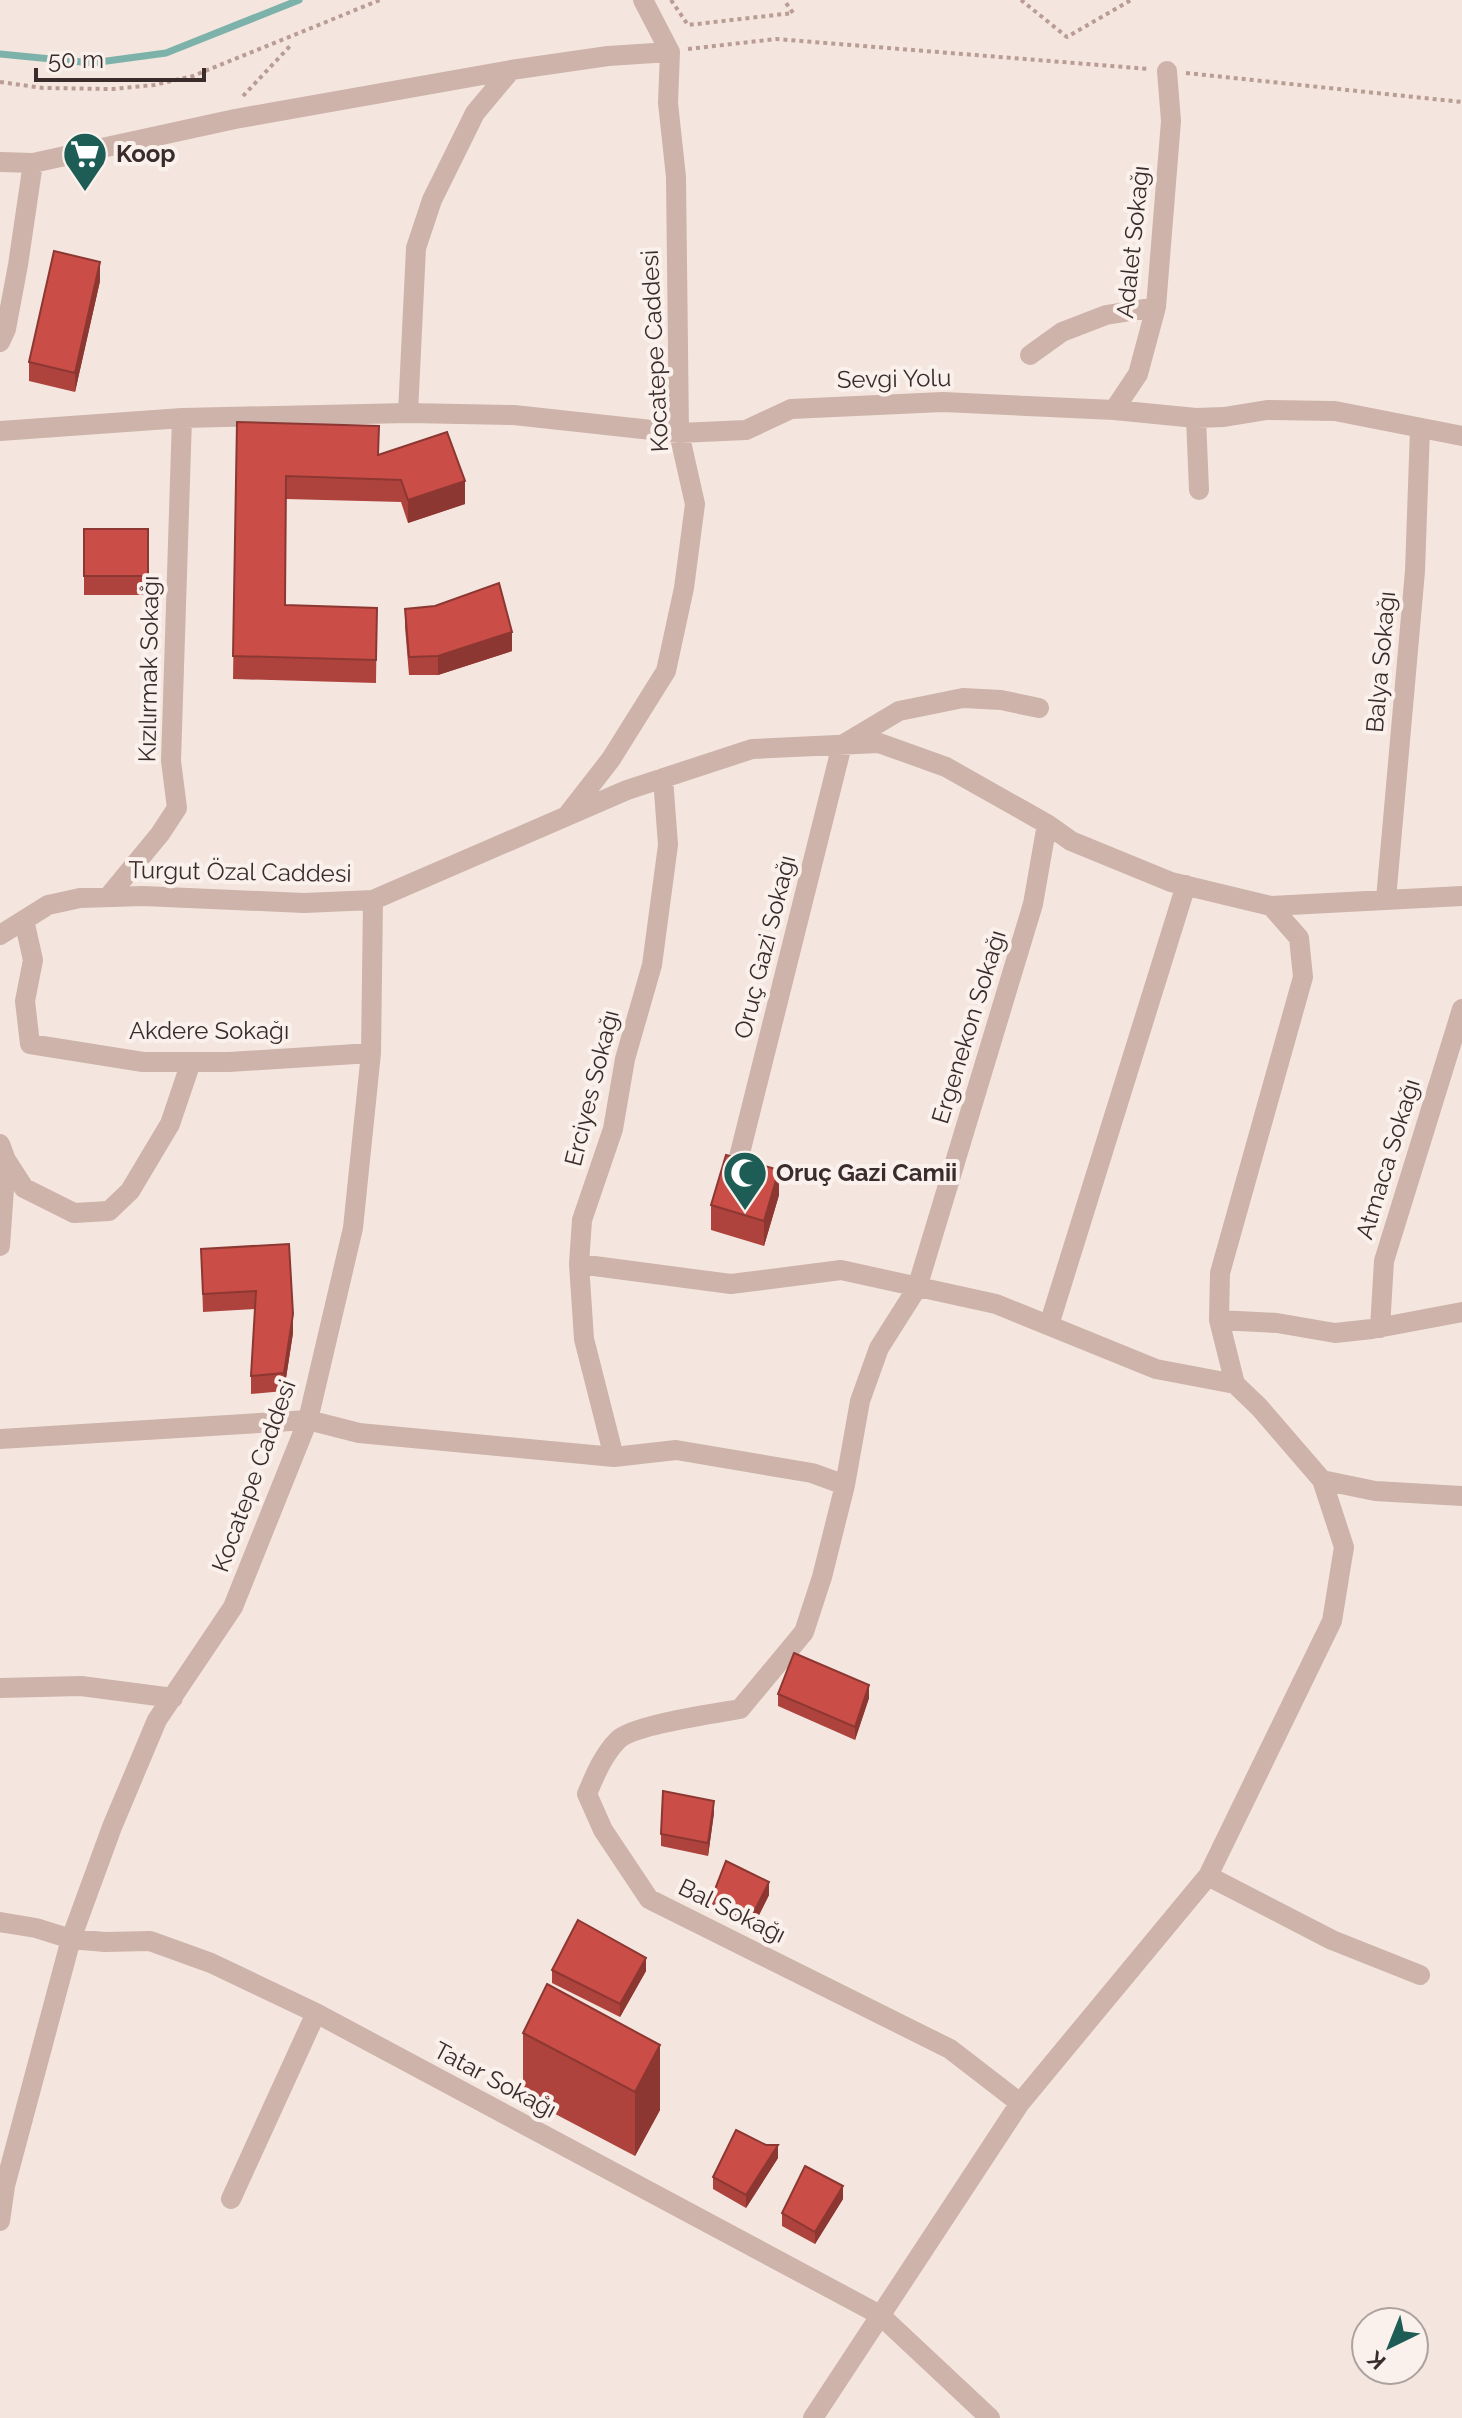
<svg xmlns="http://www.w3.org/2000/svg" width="1462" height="2418" font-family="Raleway,sans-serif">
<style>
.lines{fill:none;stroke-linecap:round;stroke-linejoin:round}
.stream{stroke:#7cb2aa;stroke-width:7}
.path{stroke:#b99d94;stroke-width:4;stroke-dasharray:4 4;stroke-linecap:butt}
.minor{stroke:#cdb3aa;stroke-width:20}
.wall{fill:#ae433d}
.shaded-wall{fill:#8d3732}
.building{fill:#ca4e47;stroke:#8d3732;stroke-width:2}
.labels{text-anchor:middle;stroke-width:8;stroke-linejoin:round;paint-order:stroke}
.poi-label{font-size:24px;font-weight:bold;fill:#3a2c2a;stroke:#fbf1ec;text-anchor:start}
.street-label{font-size:24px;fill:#3a2c2a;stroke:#fbf1ec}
</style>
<rect width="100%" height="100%" fill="#f4e6df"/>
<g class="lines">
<path class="stream" d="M0 54 92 63 166 53 299 0"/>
<path class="path" d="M671 0 688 25 793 13 784 0
M1021 0 1067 37 1131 0
M688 49 776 39 1149 69
M1186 73 1462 102
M0 82 43 88 112 89 154 85 193 76 380 0
M243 96 291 45"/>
<path class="minor" d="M0 162 33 163 235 119 511 70
M0 342 6 329 18 265 33 163
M1030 355 1062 332 1106 315 1156 307
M1114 410 1138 374 1156 307 1171 121 1167 71
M408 413 416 248 432 200 475 113 511 70 608 56 670 52
M1196 418 1199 490
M0 431 182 418 408 413 514 415 679 433 746 430 791 409 943 402 1114 410 1196 418 1224 417 1267 410 1335 411 1462 436
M569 813 611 759 666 671 684 588 695 504 679 433 676 177 668 103 670 52 643 0
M108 897 160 834 177 808 171 761 182 418
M1386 899 1415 571 1420 429
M1271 906 1462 896
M24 920 33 960 25 1001 30 1044 143 1062H229L371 1053
M0 935 48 905 80 898 143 896 304 903 373 900 627 790 752 749 879 743 946 767 1047 824 1071 841 1171 882 1271 906 1299 938 1303 977 1220 1273 1219 1320 1235 1384 1259 1407 1322 1480 1344 1547 1332 1621 1208 1876 1020 2103 813 2418
M0 1144 6 1160 24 1188 74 1213 109 1211 130 1191 170 1124 191 1062
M738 1161 842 745 899 711 963 698 1001 700 1039 708
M0 1246 6 1160
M579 1264 731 1284 841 1270 996 1304 1156 1369 1235 1384
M1219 1320 1277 1323 1335 1333 1372 1329 1462 1312
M1049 1325 1186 885
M1380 1328 1384 1261 1462 1009
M0 1439 308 1420 359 1433 614 1457 676 1450 812 1473 845 1485 860 1401 879 1348 917 1288 1033 904 1047 824
M614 1457 584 1339 579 1264 582 1220 613 1129 625 1059 652 965 668 845 663 778
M1322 1480 1375 1491 1462 1496
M845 1485 822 1577 804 1632 740 1709C717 1713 632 1725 618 1740 603 1755 595 1775 587 1794L603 1830 649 1899 950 2049 1020 2103
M0 1688 81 1686 173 1698
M1208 1876 1332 1940 1420 1975
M0 1922 36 1928 71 1939 105 1942 150 1941 211 1963 316 2013 880 2315 990 2418
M231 2199 316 2013
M0 2221 5 2186 71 1939 112 1827 157 1720 233 1607 308 1420 353 1228 371 1053 373 900"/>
</g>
<path class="wall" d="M100 281 75 392 29 381V362Z
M237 422 379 455 465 504 408 523 401 502 286 499 285 605 377 608 376 683 233 679Z
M84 529H148V595H84Z
M405 609 512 651 438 675H409L405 627Z
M779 1195 764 1246 711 1230V1205Z
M289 1244 293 1333 284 1391 251 1394V1376L255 1309 203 1312 201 1249Z
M778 1694 869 1698 855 1740 778 1706Z
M714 1813 708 1856 661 1846V1834Z
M769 1895 751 1931 712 1909V1897Z
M552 1970 646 1971 620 2017 552 1983Z
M547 1984 660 2110 635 2156 523 2097V2033Z
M778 2158 746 2208 713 2189V2177Z
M843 2199 815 2244 782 2226V2213Z"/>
<path class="shaded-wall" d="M100 262V281L75 392V373Z
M465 481V504L408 523V500Z
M512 632V651L438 675V656Z
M779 1170V1195L764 1246V1221Z
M293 1314V1333L284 1391V1373Z
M869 1685V1698L855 1740V1727Z
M714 1801V1813L708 1856V1843Z
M769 1882V1895L751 1931V1918Z
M646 1958V1971L620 2017V2004Z
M660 2045V2110L635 2156V2092Z
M778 2145V2158L746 2208V2195Z
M843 2186V2199L815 2244V2232Z"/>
<path class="building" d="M54 251 100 262 75 373 29 362Z
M237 422 379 426 378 455 447 432 465 481 408 500 401 480 286 476 285 605 377 608 376 660 233 656Z
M84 529H148V576H84Z
M499 583 512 632 438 656 409 657 405 609 435 606Z
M726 1155 779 1170 764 1221 711 1205Z
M289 1244 293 1314 284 1373 251 1376 256 1291 203 1294 201 1249Z
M794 1653 869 1685 855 1727 778 1694Z
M663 1791 714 1801 708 1843 661 1834Z
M726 1861 769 1882 751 1918 712 1897Z
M578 1920 646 1958 620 2004 552 1970Z
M547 1984 660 2045 635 2092 523 2033Z
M736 2130 766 2145H778L746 2195 713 2177Z
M805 2166 843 2186 815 2232 782 2213Z"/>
<defs>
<g id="supermarket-pin" transform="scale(2.3)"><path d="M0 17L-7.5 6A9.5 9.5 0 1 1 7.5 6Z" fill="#1d5d55" stroke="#fbf1ec"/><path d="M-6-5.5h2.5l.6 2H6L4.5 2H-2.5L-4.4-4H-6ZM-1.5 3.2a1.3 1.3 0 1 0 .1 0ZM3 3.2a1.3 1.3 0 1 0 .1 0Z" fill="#fff"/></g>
<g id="mosque-pin" transform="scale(2.3)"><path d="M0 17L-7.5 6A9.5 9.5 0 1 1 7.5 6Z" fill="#1d5d55" stroke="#fbf1ec"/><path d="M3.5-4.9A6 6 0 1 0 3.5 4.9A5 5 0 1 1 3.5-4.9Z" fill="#fff"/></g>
</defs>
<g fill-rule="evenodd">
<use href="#supermarket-pin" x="85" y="154"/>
<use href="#mosque-pin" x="745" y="1173"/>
</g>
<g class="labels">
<g class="poi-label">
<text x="116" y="162">Koop</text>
<text x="776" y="1181">Oruç Gazi Camii</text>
</g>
<g class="street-label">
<text transform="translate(1133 242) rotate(-84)" y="8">Adalet Sokağı</text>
<text transform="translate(655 351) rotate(-93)" y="8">Kocatepe Caddesi</text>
<text transform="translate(894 379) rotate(-1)" y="8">Sevgi Yolu</text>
<text transform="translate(1381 662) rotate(-85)" y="8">Balya Sokağı</text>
<text transform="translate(149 669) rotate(-89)" y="8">Kızılırmak Sokağı</text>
<text transform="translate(240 872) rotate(1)" y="8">Turgut Özal Caddesi</text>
<text transform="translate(765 947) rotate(-76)" y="8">Oruç Gazi Sokağı</text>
<text transform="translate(969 1027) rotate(-73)" y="8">Ergenekon Sokağı</text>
<text x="209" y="1039">Akdere Sokağı</text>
<text transform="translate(592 1088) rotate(-76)" y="8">Erciyes Sokağı</text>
<text transform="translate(1388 1159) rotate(-73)" y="8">Atmaca Sokağı</text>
<text transform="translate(254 1476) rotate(-70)" y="8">Kocatepe Caddesi</text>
<text transform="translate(732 1911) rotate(26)" y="8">Bal Sokağı</text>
<text transform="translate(495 2080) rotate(28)" y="8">Tatar Sokağı</text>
</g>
</g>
<g transform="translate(1390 2346) rotate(223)"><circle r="38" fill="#fbf1ec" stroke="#aea29e" stroke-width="2"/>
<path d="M0-6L14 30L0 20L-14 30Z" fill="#1d5d55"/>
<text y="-12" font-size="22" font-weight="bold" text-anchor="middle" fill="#3a2c2a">K</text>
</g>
<path d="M36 68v12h168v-12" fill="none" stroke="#3a2c2a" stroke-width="4"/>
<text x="48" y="68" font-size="24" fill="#3a2c2a" stroke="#fbf1ec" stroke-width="6" paint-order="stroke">50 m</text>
</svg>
